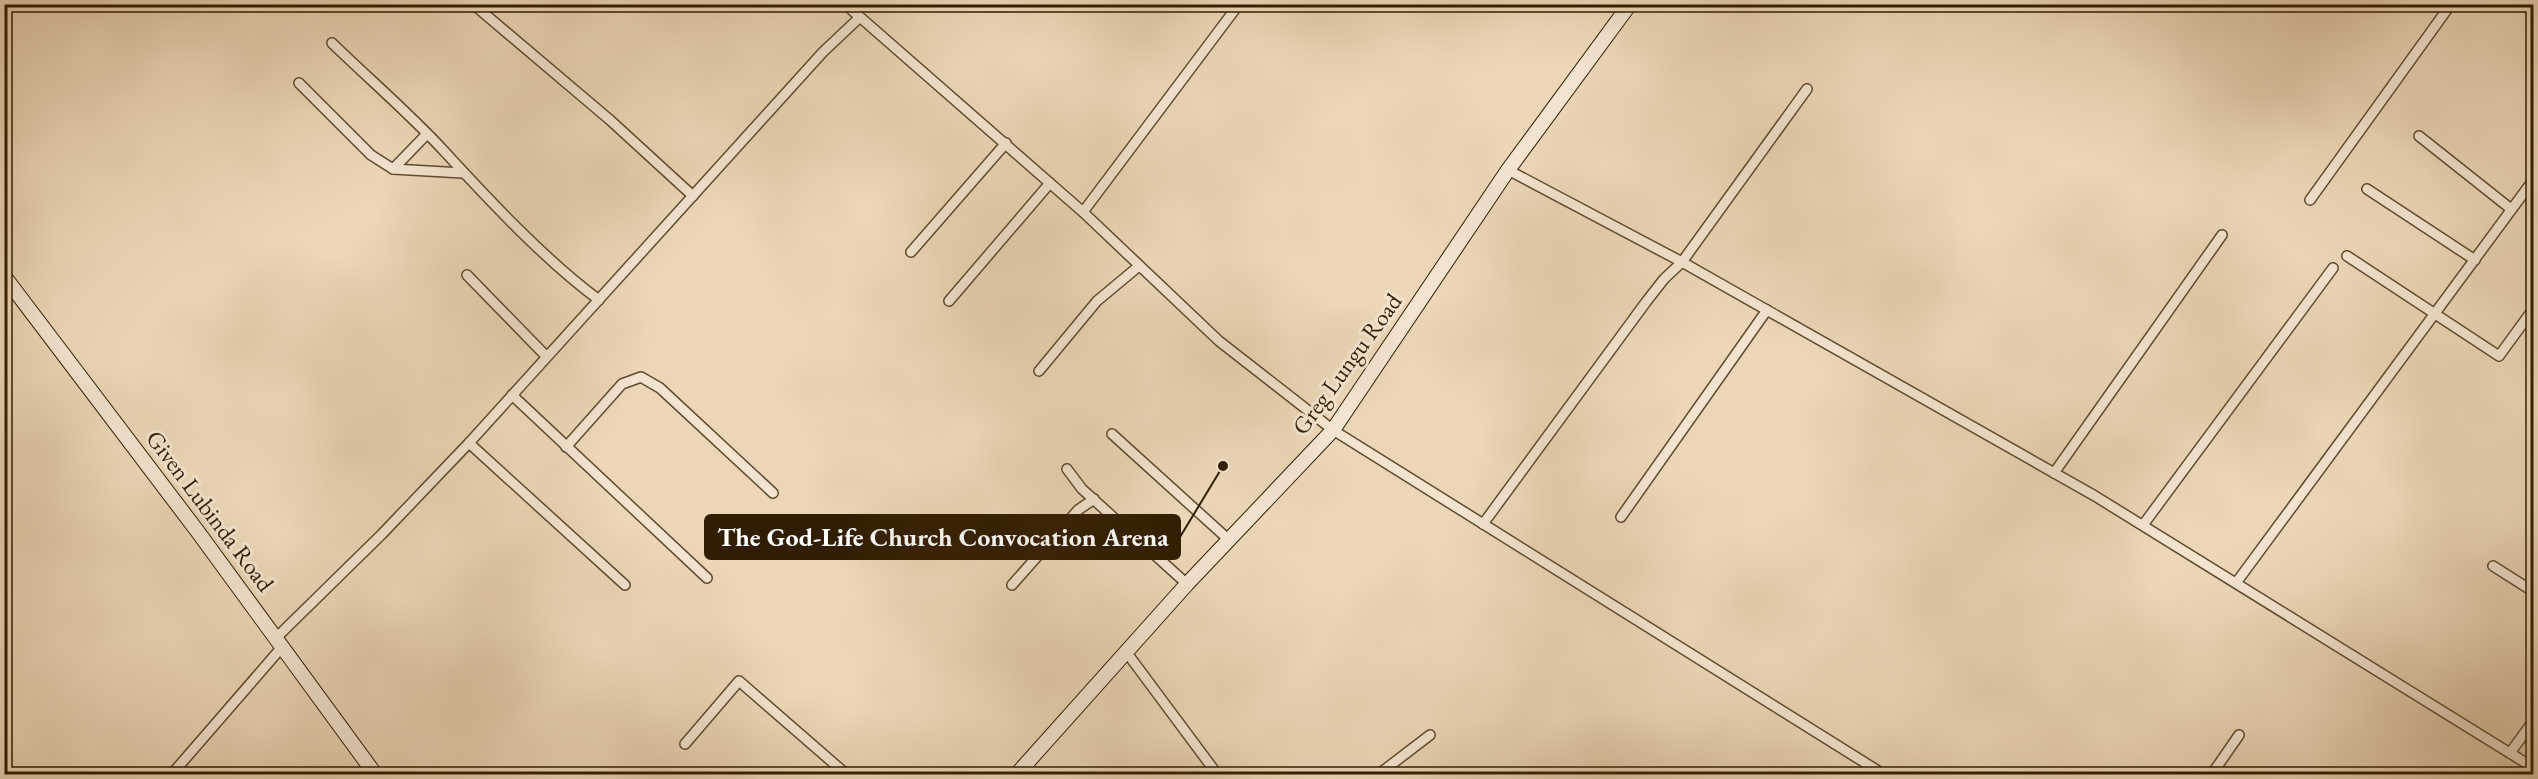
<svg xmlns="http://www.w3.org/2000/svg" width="2538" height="779" viewBox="0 0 2538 779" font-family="'EB Garamond',serif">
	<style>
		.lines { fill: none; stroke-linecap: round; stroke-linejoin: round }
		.street-casing { stroke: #604b2e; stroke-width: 12 }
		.secondary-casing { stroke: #311d00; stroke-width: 16 }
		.street { stroke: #f3e4d0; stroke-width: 9 }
		.secondary { stroke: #f3e4d0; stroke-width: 14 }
		.labels { text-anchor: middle; stroke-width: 6; stroke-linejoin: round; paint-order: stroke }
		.street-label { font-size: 24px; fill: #311d00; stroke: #f3e4d0 }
		.leader { fill: none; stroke: #311d00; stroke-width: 2 }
		.callout-dot { fill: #311d00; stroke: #f3e4d0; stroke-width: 2 }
		.callout { fill: #311d00; stroke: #311d00; stroke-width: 2 }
		.callout-label { font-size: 26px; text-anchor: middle; font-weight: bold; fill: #fff }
	</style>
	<rect width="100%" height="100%" fill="#ecd6b7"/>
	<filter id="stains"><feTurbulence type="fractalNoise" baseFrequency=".00333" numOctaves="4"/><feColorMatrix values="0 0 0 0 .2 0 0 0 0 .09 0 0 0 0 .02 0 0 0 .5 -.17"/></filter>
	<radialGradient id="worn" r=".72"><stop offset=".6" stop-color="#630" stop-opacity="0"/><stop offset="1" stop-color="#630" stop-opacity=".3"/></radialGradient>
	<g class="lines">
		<g class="street-casing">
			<g id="street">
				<polyline points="473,4 610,120 693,196"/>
				<polyline points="845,4 1083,212 1219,341 1333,430 1883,774"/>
				<path d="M332 43C369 79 409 113 444 151 490 201 545 260 599 300"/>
				<polyline points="299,83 371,155 393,169 463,173"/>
				<polyline points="2419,136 2511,209"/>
				<polyline points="393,169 427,134"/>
				<polyline points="1508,170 1682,262 2095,496 2534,768"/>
				<polyline points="2367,189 2475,260"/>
				<polyline points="2310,200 2451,4"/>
				<polyline points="1083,212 1239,4"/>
				<polyline points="911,252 1006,143"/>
				<polyline points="2347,256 2499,356 2534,308"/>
				<polyline points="467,275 546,356"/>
				<polyline points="949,301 1050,183"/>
				<polyline points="1039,371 1097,301 1139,266"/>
				<polyline points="512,395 707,578"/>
				<polyline points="1112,434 1229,540"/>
				<polyline points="469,443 625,585"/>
				<polyline points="566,447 622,384 641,377 660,388 773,493"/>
				<polyline points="1067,469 1082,489 1187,584"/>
				<polyline points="2054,473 2222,235"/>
				<polyline points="1621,517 1767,310"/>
				<polyline points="1483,524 1646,302 1664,279 1682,262 1807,89"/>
				<polyline points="2533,524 2534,524"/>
				<polyline points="2143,525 2333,268"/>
				<polyline points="2493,566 2534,592"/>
				<polyline points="2236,583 2534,179"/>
				<polyline points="1012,585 1078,510 1094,499"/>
				<polyline points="276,638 382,534 469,443 823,52 859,18"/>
				<polyline points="1127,653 1217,774"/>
				<polyline points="685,744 739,681 846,774"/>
				<polyline points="2510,753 2534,720"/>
				<polyline points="172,774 282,647"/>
				<polyline points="1379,774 1430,735"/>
				<polyline points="2212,774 2239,735"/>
			</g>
		</g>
		<g class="secondary-casing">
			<g id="secondary">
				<polyline points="4,276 198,532 375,774"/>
				<polyline points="1017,774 1187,584 1333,430 1508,170 1630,4"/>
			</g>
		</g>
		<use href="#street" class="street"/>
		<use href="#secondary" class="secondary"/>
	</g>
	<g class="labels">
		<g class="street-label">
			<text transform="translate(1347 364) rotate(-54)" y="8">Greg Lungu Road</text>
			<text transform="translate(210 511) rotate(53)" y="8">Given Lubinda Road</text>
		</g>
	</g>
	<path class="leader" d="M1223 466L1180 537"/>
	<circle class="callout-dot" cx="1223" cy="466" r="6"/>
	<rect class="callout" x="705" y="515" width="475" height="44" rx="6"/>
	<g class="callout-label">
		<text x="943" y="546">The God-Life Church Convocation Arena</text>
	</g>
	<rect width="2538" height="779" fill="none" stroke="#ecd6b7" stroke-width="24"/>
	<rect x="6" y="6" width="2526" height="767" fill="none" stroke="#311d00" stroke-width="3"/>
	<rect x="12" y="12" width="2514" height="755" fill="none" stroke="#311d00" stroke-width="1.5"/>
	<rect width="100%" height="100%" filter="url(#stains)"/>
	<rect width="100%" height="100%" fill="url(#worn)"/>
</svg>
